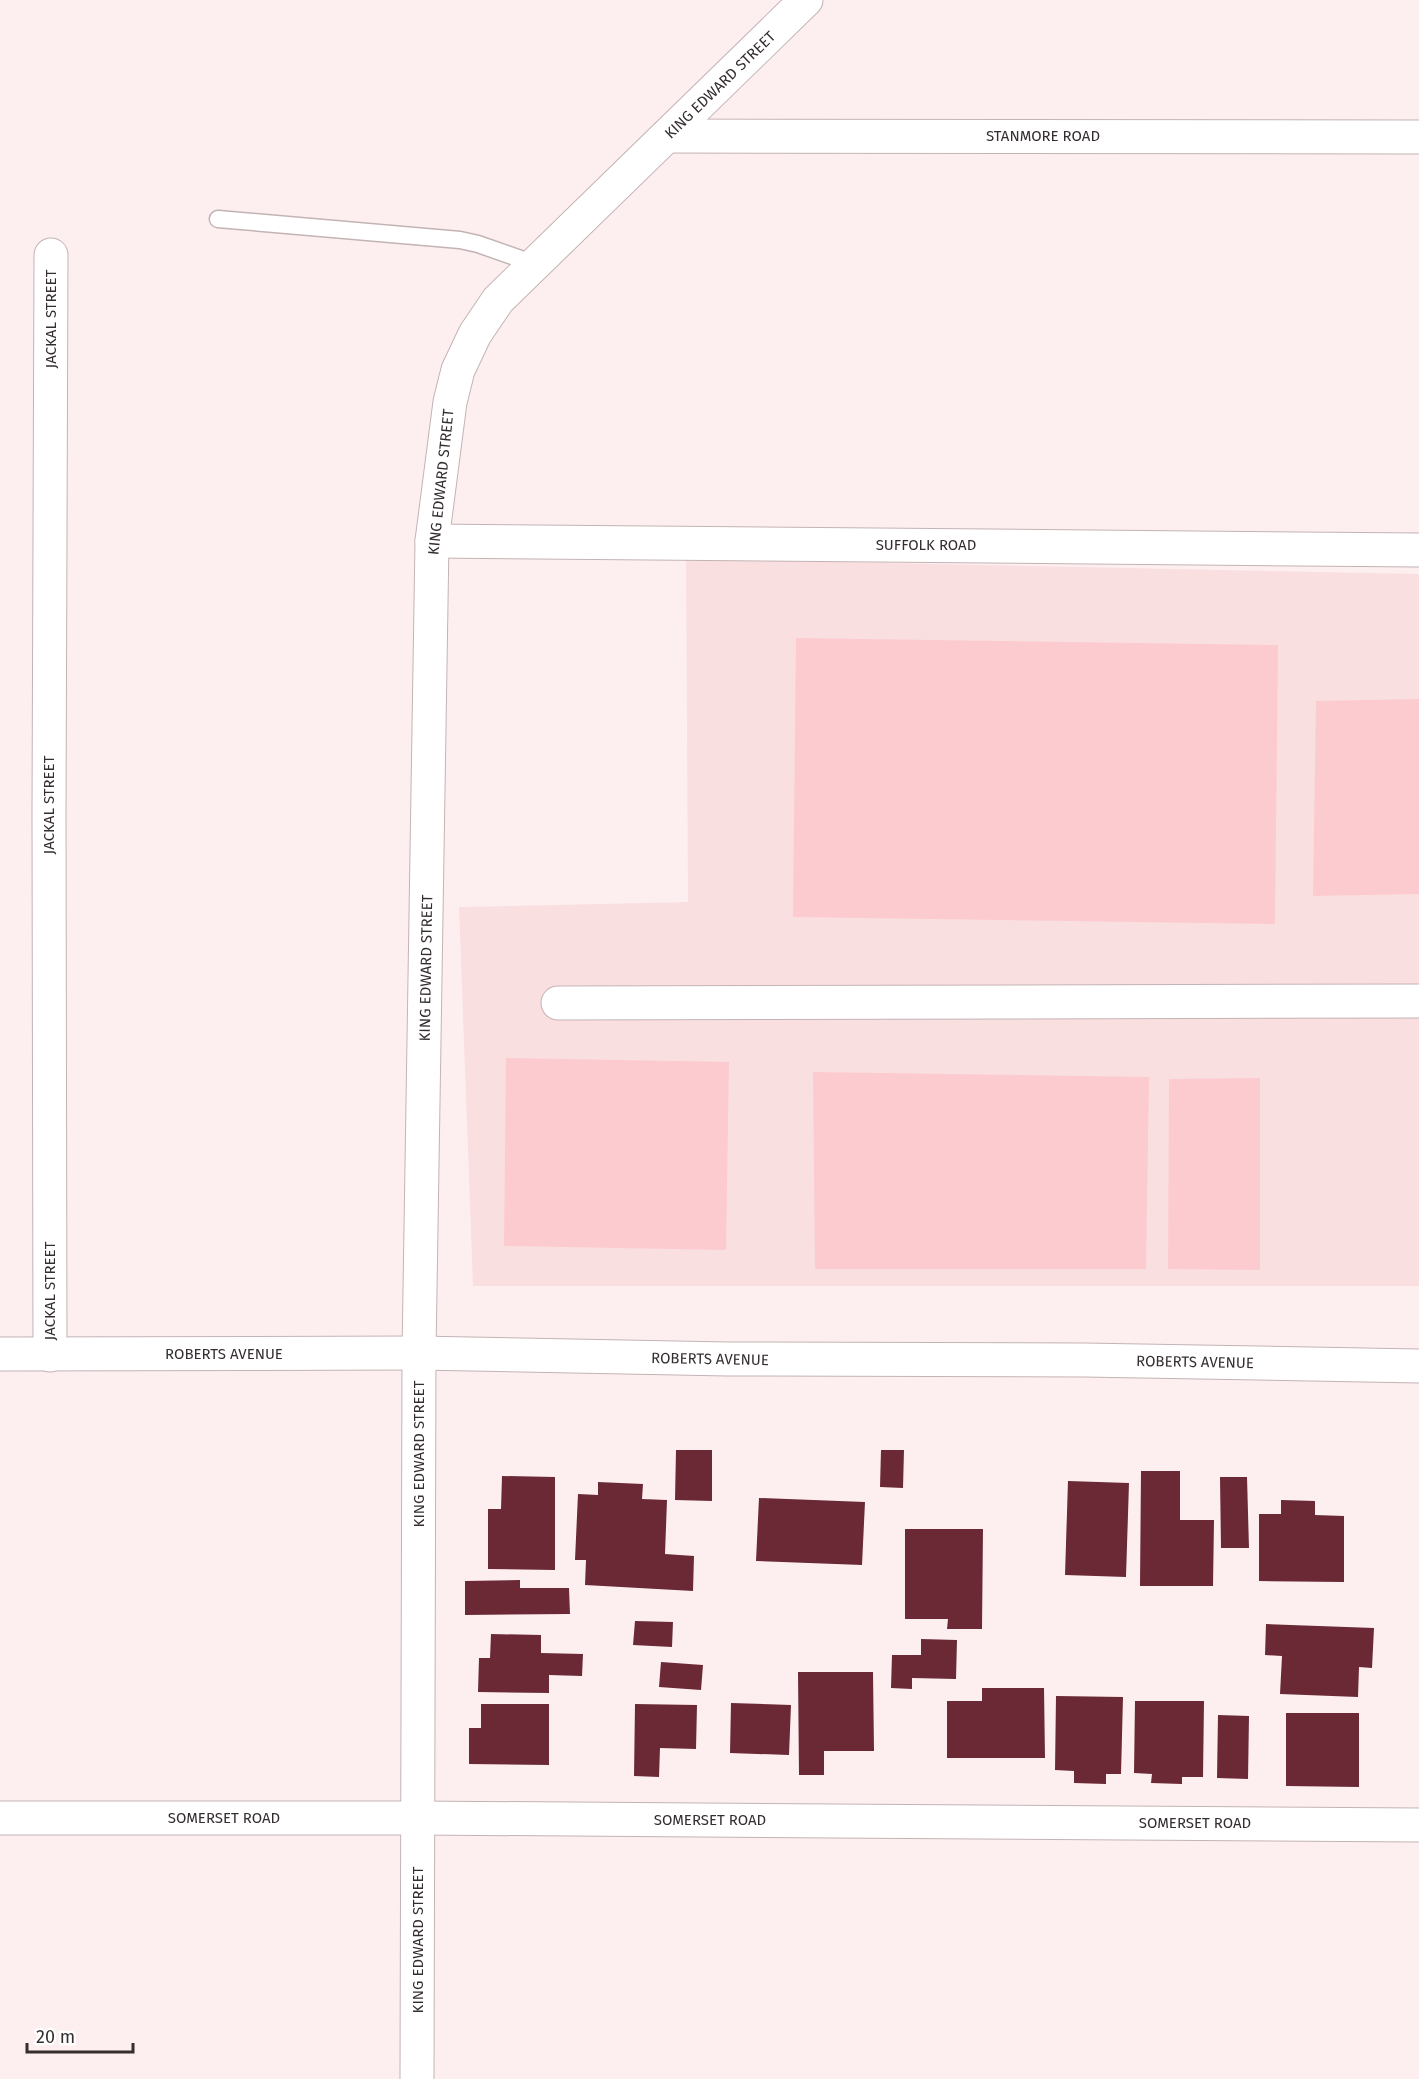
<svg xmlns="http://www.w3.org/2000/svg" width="1419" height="2079" viewBox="0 0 1419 2079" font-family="'Fira Sans',sans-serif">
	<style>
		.built { fill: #fadfe1 }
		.green { fill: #fccbcf }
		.building { fill: #6a2934 }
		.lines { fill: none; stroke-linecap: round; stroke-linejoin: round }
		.lane-casing { stroke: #c4b3b4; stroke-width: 19 }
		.street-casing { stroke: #c4b3b4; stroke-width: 35 }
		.secondary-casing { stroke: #c4b3b4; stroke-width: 35 }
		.lane { stroke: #fff; stroke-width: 16 }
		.street { stroke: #fff; stroke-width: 33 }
		.secondary { stroke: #fff; stroke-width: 33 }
		.labels { text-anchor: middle; stroke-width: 6; stroke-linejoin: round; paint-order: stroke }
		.street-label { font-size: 15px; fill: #352e2f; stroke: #fff }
	</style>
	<rect width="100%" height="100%" fill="#fdeff0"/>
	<polygon class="built" points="686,559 1419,574 1419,1286 473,1286 459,907 688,902"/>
	<g class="green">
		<polygon points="796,638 1278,645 1275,924 793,917"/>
		<polygon points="1419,699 1419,894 1313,896 1316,701"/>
		<polygon points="506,1058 729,1062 726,1250 504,1246"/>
		<polygon points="813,1072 1149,1077 1146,1269 815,1269"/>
		<polygon points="1260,1078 1260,1270 1168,1269 1169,1079"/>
	</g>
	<g class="building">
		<polygon points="676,1450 712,1450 712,1501 675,1500"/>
		<polygon points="881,1450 904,1450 903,1488 880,1487"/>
		<polygon points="1141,1471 1180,1471 1180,1520 1214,1520 1213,1586 1140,1586"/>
		<polygon points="502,1476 555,1477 555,1570 488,1569 488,1509 501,1509"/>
		<polygon points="1220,1477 1247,1477 1249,1548 1221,1548"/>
		<polygon points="1068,1481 1129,1483 1126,1577 1065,1575"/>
		<polygon points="598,1482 643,1484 642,1499 667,1500 665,1554 694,1556 693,1591 585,1585 586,1560 575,1560 578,1494 598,1495"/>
		<polygon points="759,1498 865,1502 862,1565 756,1561"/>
		<polygon points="1281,1500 1315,1501 1315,1515 1344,1516 1344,1582 1259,1581 1259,1514 1281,1514"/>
		<polygon points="905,1529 983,1529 982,1629 947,1629 948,1619 905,1619"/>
		<polygon points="520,1580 520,1588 569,1588 570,1614 465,1615 465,1581"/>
		<polygon points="635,1621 673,1622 672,1647 633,1645"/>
		<polygon points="1266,1624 1374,1628 1372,1668 1359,1667 1358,1697 1280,1694 1282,1656 1265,1655"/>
		<polygon points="491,1634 541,1635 541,1653 583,1654 582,1676 549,1675 549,1693 478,1692 479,1658 490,1658"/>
		<polygon points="921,1639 957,1640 956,1679 912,1678 912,1689 891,1688 892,1655 921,1655"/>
		<polygon points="661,1662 703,1665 701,1690 659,1687"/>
		<polygon points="798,1672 873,1672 874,1751 824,1751 824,1775 799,1775"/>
		<polygon points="982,1688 1044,1688 1045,1758 947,1758 947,1701 982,1701"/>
		<polygon points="1056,1696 1123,1697 1121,1774 1106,1774 1106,1784 1074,1783 1074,1771 1055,1770"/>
		<polygon points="1135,1701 1204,1701 1203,1777 1182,1777 1182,1784 1151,1783 1152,1774 1134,1773"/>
		<polygon points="731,1703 791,1705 789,1755 730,1753"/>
		<polygon points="481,1704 549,1704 549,1765 469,1764 469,1728 481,1728"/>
		<polygon points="635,1704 697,1705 696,1749 660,1748 659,1777 634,1776"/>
		<polygon points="1286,1713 1359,1713 1359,1787 1286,1786"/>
		<polygon points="1218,1715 1249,1716 1248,1779 1217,1778"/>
	</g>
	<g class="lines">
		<g class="lane-casing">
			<polyline id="lane" points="218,219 460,240 478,244 535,264"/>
		</g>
		<g class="street-casing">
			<g id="street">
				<polyline points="667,136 1419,137"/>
				<polyline points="432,541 1419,550"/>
				<polyline points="558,1003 1419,1001"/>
				<polyline points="50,1355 49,814 51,255"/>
				<polyline points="0,1818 419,1818 1419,1825"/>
				<polyline points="417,2079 419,1353 432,541 450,402 458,370 475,334 498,300 806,0"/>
			</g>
		</g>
		<g class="secondary-casing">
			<polyline id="secondary" points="0,1354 419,1353 728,1359 1084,1360 1419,1366"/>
		</g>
		<use href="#lane" class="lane"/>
		<use href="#street" class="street"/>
		<use href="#secondary" class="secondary"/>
	</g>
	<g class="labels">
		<g class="street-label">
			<text transform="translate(720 85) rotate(-44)" y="5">KING EDWARD STREET</text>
			<text x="1043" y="141">STANMORE ROAD</text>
			<text transform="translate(51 319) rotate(-90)" y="5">JACKAL STREET</text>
			<text transform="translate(441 482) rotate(-84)" y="5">KING EDWARD STREET</text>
			<text x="926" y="550">SUFFOLK ROAD</text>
			<text transform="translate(49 805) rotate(-90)" y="5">JACKAL STREET</text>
			<text transform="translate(426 968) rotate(-89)" y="5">KING EDWARD STREET</text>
			<text transform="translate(50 1291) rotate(-90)" y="5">JACKAL STREET</text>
			<text x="224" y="1359">ROBERTS AVENUE</text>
			<text transform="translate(710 1359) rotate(1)" y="5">ROBERTS AVENUE</text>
			<text transform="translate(1195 1362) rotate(1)" y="5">ROBERTS AVENUE</text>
			<text transform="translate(419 1454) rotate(-90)" y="5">KING EDWARD STREET</text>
			<text x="224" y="1823">SOMERSET ROAD</text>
			<text x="710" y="1825">SOMERSET ROAD</text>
			<text x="1195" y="1828">SOMERSET ROAD</text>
			<text transform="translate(418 1940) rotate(-90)" y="5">KING EDWARD STREET</text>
		</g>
	</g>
	<path d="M27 2043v9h106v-9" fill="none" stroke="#352e2f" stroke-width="3"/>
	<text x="36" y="2043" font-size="18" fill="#352e2f" stroke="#ffffff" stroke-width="4.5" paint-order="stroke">20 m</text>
</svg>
